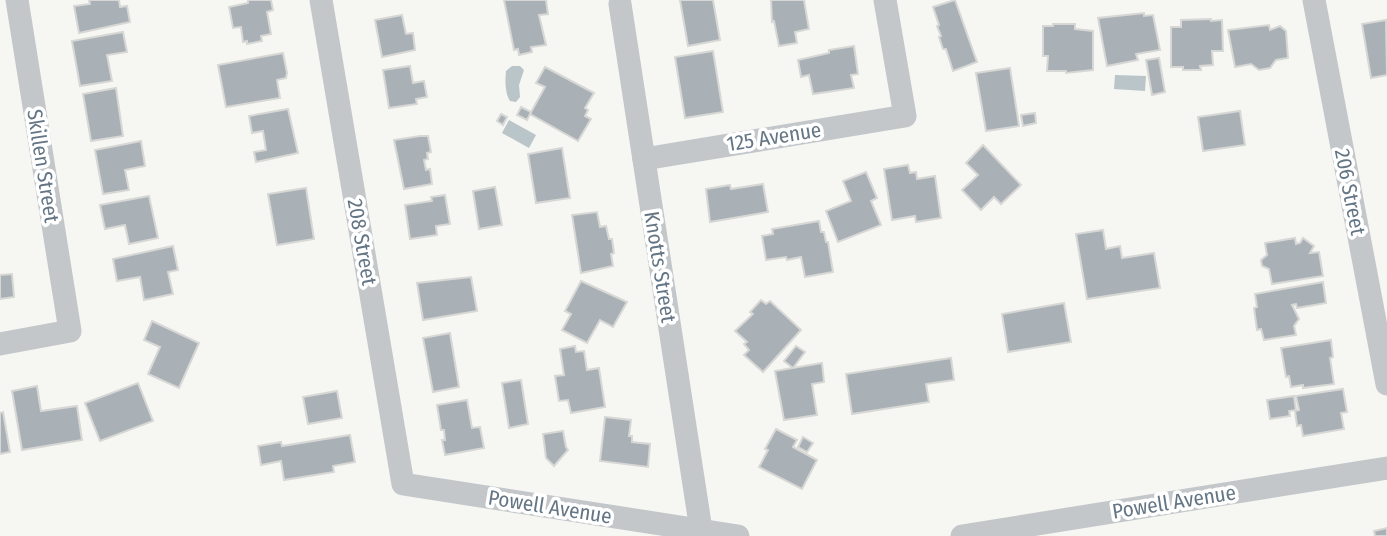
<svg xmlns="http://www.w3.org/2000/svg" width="1387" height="536" viewBox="0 0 1387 536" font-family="'Fira Sans Condensed',sans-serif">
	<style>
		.water { fill: #bac5c9 }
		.building { fill: #a9b1b6; stroke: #d7d7d5; stroke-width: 2 }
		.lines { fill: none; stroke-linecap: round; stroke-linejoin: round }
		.street { stroke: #c3c7ca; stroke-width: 23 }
		.labels { text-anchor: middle; stroke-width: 7; stroke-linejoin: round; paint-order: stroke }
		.street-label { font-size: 21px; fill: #647584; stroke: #fff }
	</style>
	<rect width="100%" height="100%" fill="#f6f6f2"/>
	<g class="water">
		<path d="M512 66H520L524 70 519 85 520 97 516 102 510 101C505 93 505 81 506 71Z"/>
		<polygon points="1115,75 1146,76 1145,91 1114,89"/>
		<polygon points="509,120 536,135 529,148 502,133"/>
	</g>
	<g class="building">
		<polygon points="89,0 119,0 120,7 127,6 130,22 79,33 74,6 90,4"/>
		<polygon points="248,0 271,0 273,10 267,12 271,34 261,36 262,41 247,44 247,41 243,42 241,27 233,28 229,7 248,3"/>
		<polygon points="504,0 546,0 548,14 539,15 546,45 531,47 532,52 519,55 518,49 514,50"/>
		<polygon points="680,0 713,0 720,40 688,46"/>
		<polygon points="771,0 804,0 809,29 795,32 797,43 779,46 774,21 772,22"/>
		<polygon points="955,0 977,62 953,71 946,49 943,49 939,37 941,36 937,26 939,25 933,7"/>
		<polygon points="1144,13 1144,16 1153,15 1160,50 1136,54 1138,60 1107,66 1098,18"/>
		<polygon points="402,15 406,34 413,33 415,50 382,57 375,20"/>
		<polygon points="1211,19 1211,21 1222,20 1223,51 1212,51 1213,65 1200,66 1201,70 1183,70 1183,67 1171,67 1171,27 1181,27 1181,20"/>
		<polygon points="1386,20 1387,75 1371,78 1362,24"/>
		<polygon points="1053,24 1075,24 1075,29 1093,31 1093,70 1066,73 1066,71 1047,71 1048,56 1043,56 1043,26 1053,26"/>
		<polygon points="1269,25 1270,30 1280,26 1286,31 1288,58 1276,60 1270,68 1259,70 1251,64 1235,67 1228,30"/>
		<polygon points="123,32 127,52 107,55 112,81 80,86 72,41"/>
		<polygon points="854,46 858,74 851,75 854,88 813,94 809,75 801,77 798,60 829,53 829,50"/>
		<polygon points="713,51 723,112 685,118 675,57"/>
		<polygon points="283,53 287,73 286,78 277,80 280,98 226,107 218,65"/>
		<polygon points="1159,58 1165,92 1152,95 1146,60"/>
		<polygon points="410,66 413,83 424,81 427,97 416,99 417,104 389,108 383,70"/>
		<polygon points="545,67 594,93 585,108 588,110 585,116 591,119 578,141 530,114 545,87 536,83"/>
		<polygon points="1010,68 1019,126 986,131 976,73"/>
		<polygon points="116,88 123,136 91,141 83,94"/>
		<polygon points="521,107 531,112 527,120 517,115"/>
		<polygon points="288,109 298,153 256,162 254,152 266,150 263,131 252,133 249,116"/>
		<polygon points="1240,111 1245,145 1203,151 1198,117"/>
		<polygon points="1035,113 1036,123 1023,126 1021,115"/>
		<polygon points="501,114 507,117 503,125 497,121"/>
		<polygon points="420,136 428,136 431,152 427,153 428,159 424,160 426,170 430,169 432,184 404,189 394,140"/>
		<polygon points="141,141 145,166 125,170 129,190 103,194 95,150"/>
		<polygon points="983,145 1021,185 1001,204 994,197 981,210 962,190 978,175 966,163"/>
		<polygon points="562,148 570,198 536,203 528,154"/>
		<polygon points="908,165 910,173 916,172 917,179 935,176 941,218 916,222 915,216 892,220 884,169"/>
		<polygon points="866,172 877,198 871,201 881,225 838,242 826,211 851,201 843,181"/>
		<polygon points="763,184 768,212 710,222 706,189 730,185 731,189"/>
		<polygon points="495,187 502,225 479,229 473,191"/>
		<polygon points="306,188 314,239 277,245 268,194"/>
		<polygon points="445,195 450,224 436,226 437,235 410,239 405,205 432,201 431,197"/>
		<polygon points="149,196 158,238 129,244 125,225 105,229 100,205"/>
		<polygon points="597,212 600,227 606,226 609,239 612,239 614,253 611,254 613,266 581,273 572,215"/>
		<polygon points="819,221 821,232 824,232 826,242 828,242 833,272 805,277 801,257 787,260 786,257 766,260 762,236 773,234 772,229"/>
		<polygon points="1103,230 1106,249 1120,246 1122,258 1154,253 1160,288 1087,299 1076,234"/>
		<polygon points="1295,238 1296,244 1300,243 1303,238 1314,246 1310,253 1319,252 1323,276 1272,284 1269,269 1262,266 1261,260 1267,255 1265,243"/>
		<polygon points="173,246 178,270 168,272 173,294 144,300 140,277 117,281 113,259"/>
		<polygon points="12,274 14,297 0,299 0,275"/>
		<polygon points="471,277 477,311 423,320 417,283"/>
		<polygon points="581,281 627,302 613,327 600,320 587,343 562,330 571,314 565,311"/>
		<polygon points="1323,282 1326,303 1297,308 1296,304 1292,305 1299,319 1294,326 1296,335 1264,340 1261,329 1257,330 1254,308 1257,307 1255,294"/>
		<polygon points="761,300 766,304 770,301 801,330 763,372 744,355 749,350 744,344 747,342 735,331 753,314 750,312"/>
		<polygon points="1064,303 1071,342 1008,352 1002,314"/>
		<polygon points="152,321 199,343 179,388 148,374 160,347 144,340"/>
		<polygon points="450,333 459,387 433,392 423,338"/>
		<polygon points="1331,340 1333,357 1330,358 1334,384 1303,388 1303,385 1291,387 1289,376 1286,377 1281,348"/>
		<polygon points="575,346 576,352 584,351 587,370 599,368 605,407 571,413 568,400 559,401 555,376 564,375 560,349"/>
		<polygon points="796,346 805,352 793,368 784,361"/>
		<polygon points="951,358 954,380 926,384 929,402 852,414 846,374"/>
		<polygon points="822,363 824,382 812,384 817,415 784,420 775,371"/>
		<polygon points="521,380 528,424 509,428 502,383"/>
		<polygon points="138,383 153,421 100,441 85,403"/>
		<polygon points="37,386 41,411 77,406 82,440 22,450 12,391"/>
		<polygon points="1343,389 1347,412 1341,413 1344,429 1303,436 1301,425 1297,426 1295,411 1299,410 1296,396"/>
		<polygon points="337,391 342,418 308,424 303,397"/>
		<polygon points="1294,396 1296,410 1289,411 1290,416 1270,419 1267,400"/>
		<polygon points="467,400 472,428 480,427 484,448 445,455 442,440 445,440 444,430 441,430 437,405"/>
		<polygon points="3,412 10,452 0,454 0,413"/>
		<polygon points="605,417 631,420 629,436 632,436 632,442 650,444 648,467 600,461"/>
		<polygon points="776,429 797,440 793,447 817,460 802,489 759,467 768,450 765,449"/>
		<polygon points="563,431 566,447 568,450 554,466 546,458 543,434"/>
		<polygon points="350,435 355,462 333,466 334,472 284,480 281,461 261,465 258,446 281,442 282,446"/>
		<polygon points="803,437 813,443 807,452 798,447"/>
		<polygon points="1387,528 1387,536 1375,536 1374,531"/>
	</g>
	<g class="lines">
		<g class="street">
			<polyline points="321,0 403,484 738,536"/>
			<polyline points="1314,0 1387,384"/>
			<polyline points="620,4 701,530"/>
			<polyline points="644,159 905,116 885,0"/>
			<polyline points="0,344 70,331 17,0"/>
			<polyline points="962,536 1387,468"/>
		</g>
	</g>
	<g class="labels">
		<g class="street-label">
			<text transform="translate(774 137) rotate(-9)" y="7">125 Avenue</text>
			<text transform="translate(43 166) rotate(81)" y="7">Skillen Street</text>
			<text transform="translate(1350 192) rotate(79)" y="7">206 Street</text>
			<text transform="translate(362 242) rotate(80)" y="7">208 Street</text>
			<text transform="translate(660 267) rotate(81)" y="7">Knotts Street</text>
			<text transform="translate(1174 502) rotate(-9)" y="7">Powell Avenue</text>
			<text transform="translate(550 507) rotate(9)" y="7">Powell Avenue</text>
		</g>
	</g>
</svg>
